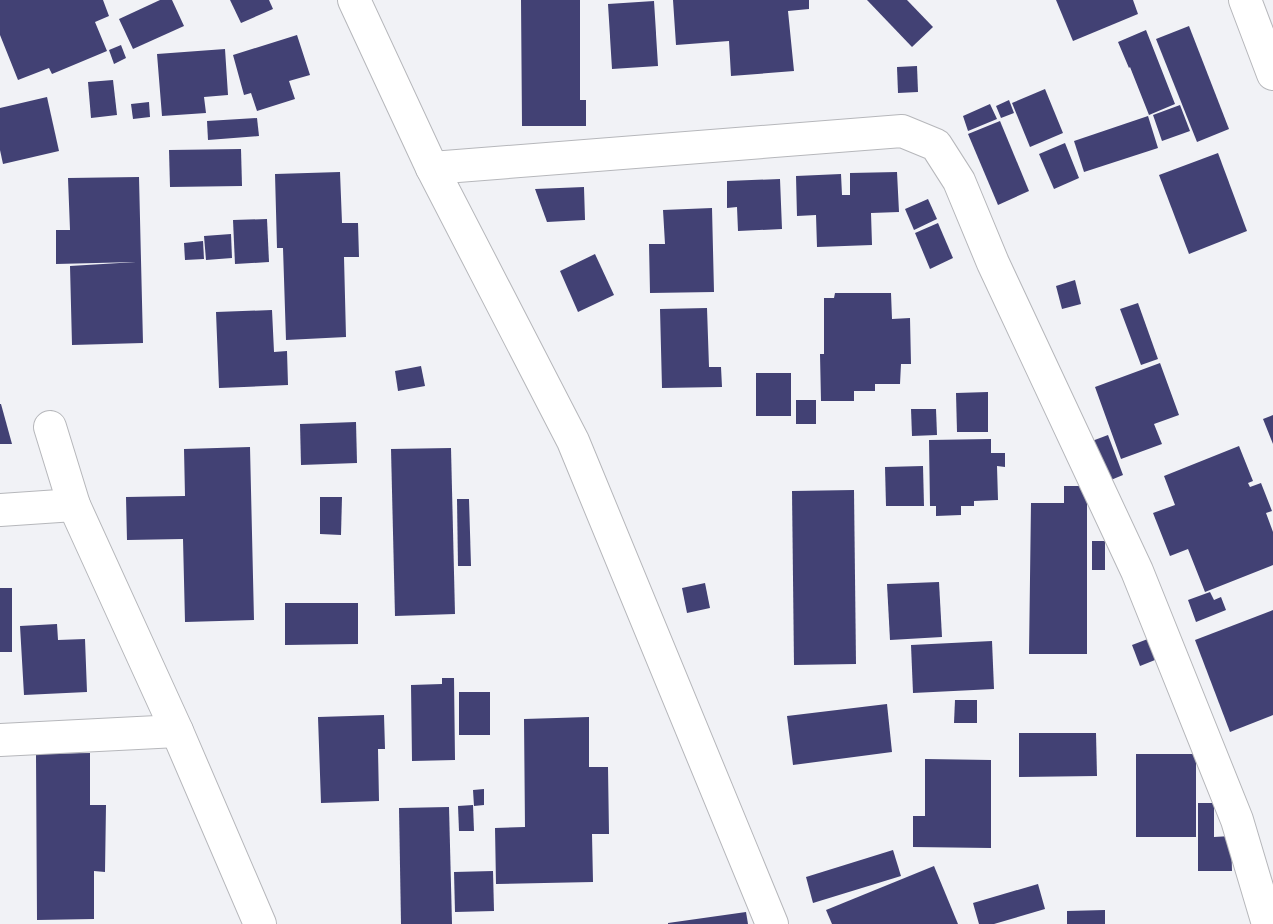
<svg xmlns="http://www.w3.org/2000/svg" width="1273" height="924" viewBox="0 0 1273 924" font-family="'Roboto Condensed',sans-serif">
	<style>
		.building { fill: #424174 }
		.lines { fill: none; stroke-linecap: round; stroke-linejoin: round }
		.minor-casing { stroke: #b6b7bb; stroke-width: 34 }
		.minor { stroke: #fff; stroke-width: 32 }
	</style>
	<rect width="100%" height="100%" fill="#f1f2f6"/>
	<g class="building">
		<polygon points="0,0 103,0 109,16 95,22 107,51 52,74 49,68 18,80 0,35"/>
		<polygon points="160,0 172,0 184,26 133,49 119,19"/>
		<polygon points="230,0 269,0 273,9 241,23"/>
		<polygon points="521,0 580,0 580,100 586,100 586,126 522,126"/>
		<polygon points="673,0 809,0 809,9 788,11 794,71 731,76 729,41 676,45"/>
		<polygon points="867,0 907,0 933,27 912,47"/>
		<polygon points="1056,0 1133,0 1138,14 1073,41"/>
		<polygon points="654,1 658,66 612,69 608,4"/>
		<polygon points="1189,26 1229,129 1197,142 1156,39"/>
		<polygon points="1146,30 1175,104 1149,115 1130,67 1129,68 1118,42"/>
		<polygon points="297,35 310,75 289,81 295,99 257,111 251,93 244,95 233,55"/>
		<polygon points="121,45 126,58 114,64 109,50"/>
		<polygon points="225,49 228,95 204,97 206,113 162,116 157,54"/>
		<polygon points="917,66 918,92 898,93 897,67"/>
		<polygon points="113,80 117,115 91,118 88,82"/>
		<polygon points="1045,89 1063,133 1030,147 1012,103"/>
		<polygon points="47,97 59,151 3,164 0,150 0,108"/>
		<polygon points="1009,100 1014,113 1001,118 996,106"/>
		<polygon points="149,102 150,117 133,119 131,104"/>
		<polygon points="990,104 997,119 968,131 963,116"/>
		<polygon points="1180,105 1190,131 1162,141 1153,115"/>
		<polygon points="1148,116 1158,148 1084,172 1074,141"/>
		<polygon points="257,118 259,136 208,140 207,121"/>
		<polygon points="1000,121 1029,191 998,205 968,134"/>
		<polygon points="1065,143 1079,178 1054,189 1039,154"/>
		<polygon points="241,149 242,186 170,187 169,150"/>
		<polygon points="1218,153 1247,231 1189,254 1159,175"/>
		<polygon points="340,172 342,223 358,223 359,257 344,257 346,337 286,340 283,248 277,248 275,174"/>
		<polygon points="897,172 899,212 871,213 872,245 817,247 816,215 797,216 796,176 841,174 842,195 850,195 850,173"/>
		<polygon points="139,177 143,343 72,345 70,266 136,262 56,264 56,230 70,230 68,178"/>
		<polygon points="780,179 782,229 738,231 737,207 727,208 727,181"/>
		<polygon points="584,187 585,220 547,222 535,189"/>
		<polygon points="928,199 937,219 914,230 905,209"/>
		<polygon points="712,208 714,292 650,293 649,244 665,244 663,210"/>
		<polygon points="267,219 269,262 235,264 233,220"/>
		<polygon points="938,223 953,258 930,269 915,233"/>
		<polygon points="231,234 232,258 206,260 204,236"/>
		<polygon points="203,241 204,259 185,260 184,243"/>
		<polygon points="595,254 614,295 578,312 560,271"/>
		<polygon points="1075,280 1081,304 1062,309 1056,286"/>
		<polygon points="835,293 891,293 892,319 910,318 911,364 901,364 900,384 875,384 875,391 854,391 854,401 821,401 820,354 824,354 824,298 834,298"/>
		<polygon points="1138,303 1158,359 1141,365 1120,309"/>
		<polygon points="707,308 709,367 721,367 722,387 662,388 660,309"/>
		<polygon points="272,310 274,352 287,351 288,385 219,388 216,312"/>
		<polygon points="1160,363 1179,415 1154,424 1162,444 1121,459 1095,387"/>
		<polygon points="421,366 425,386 398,391 395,371"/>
		<rect x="756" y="373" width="35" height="43"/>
		<polygon points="988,392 988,432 957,432 956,393"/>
		<rect x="796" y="400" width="20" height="24"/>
		<polygon points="0,404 1,404 12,444 0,444"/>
		<polygon points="911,409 936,409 937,435 912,436"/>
		<polygon points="1273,415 1273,444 1263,419"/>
		<polygon points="356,422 357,463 301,465 300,424"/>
		<polygon points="1108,435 1123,475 1106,482 1092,441"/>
		<polygon points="991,439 991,453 1005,453 1005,467 997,466 998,500 974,501 974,506 961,506 961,515 936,516 936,506 930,506 929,440"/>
		<polygon points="1239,446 1253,481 1248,483 1250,487 1261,483 1272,511 1266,513 1273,532 1273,565 1205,592 1188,549 1170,556 1153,513 1175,505 1164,476"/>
		<polygon points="250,447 254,620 185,622 183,539 127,540 126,497 185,496 184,449"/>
		<polygon points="451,448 455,614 395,616 391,449"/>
		<polygon points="923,466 924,506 886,506 885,467"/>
		<polygon points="1064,486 1087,486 1087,654 1029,654 1031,503 1064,503"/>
		<polygon points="854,490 856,664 794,665 792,491"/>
		<polygon points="320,497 342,497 341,535 320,534"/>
		<polygon points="457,499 469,499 471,566 458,566"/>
		<rect x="1092" y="541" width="13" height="29"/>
		<polygon points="939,582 942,637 890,640 887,584"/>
		<polygon points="705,583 710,608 687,613 682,588"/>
		<rect x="0" y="588" width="12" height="64"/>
		<polygon points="1210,592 1214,600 1221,597 1226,610 1196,622 1188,600"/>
		<polygon points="285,603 358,603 358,644 285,645"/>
		<polygon points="1273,610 1273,715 1230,732 1195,640"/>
		<polygon points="57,624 58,640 85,639 87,692 24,695 20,626"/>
		<polygon points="1153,637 1160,658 1140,666 1132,645"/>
		<polygon points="992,641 994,689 913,693 911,645"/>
		<polygon points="442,678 454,678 455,760 412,761 411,685 442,684"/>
		<rect x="459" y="692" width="31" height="43"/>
		<polygon points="955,700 977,700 977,723 954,723"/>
		<polygon points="887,704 892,752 793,765 787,716"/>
		<polygon points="384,715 385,749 378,749 379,801 321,803 318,717"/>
		<polygon points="589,717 589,767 608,767 609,834 592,834 593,882 496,884 495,828 525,827 524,719"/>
		<polygon points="1019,733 1096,733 1097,776 1019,777"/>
		<polygon points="90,753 90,805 106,805 105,872 94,871 94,919 37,920 36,754"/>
		<rect x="1136" y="754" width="60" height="83"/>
		<polygon points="925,759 991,760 991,848 913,847 913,816 925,816"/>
		<polygon points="484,789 484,805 474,806 473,790"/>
		<polygon points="1198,803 1214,803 1214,837 1231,836 1232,871 1198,871"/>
		<polygon points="473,805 474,831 459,831 458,806"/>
		<polygon points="449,807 452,924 401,924 399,808"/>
		<polygon points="893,850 901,876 813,903 806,877"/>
		<polygon points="934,866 958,924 832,924 826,910"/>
		<polygon points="493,871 494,911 455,912 454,872"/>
		<polygon points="1038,884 1045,909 994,924 979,924 973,903"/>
		<polygon points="1105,910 1105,924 1067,924 1067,911"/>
		<polygon points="746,912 748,924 668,924 668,923"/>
	</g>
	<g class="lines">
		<g class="minor-casing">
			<g id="minor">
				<polyline points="354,0 432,168 573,441 772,924"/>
				<polyline points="1245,0 1273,74"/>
				<polyline points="432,168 902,131 936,145 959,181 993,263 1137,571 1237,820 1268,924"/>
				<polyline points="50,427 74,505 177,731 260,924"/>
				<polyline points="0,510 74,505"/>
				<polyline points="0,740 177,731"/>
			</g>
		</g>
		<use href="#minor" class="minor"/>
	</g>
</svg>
